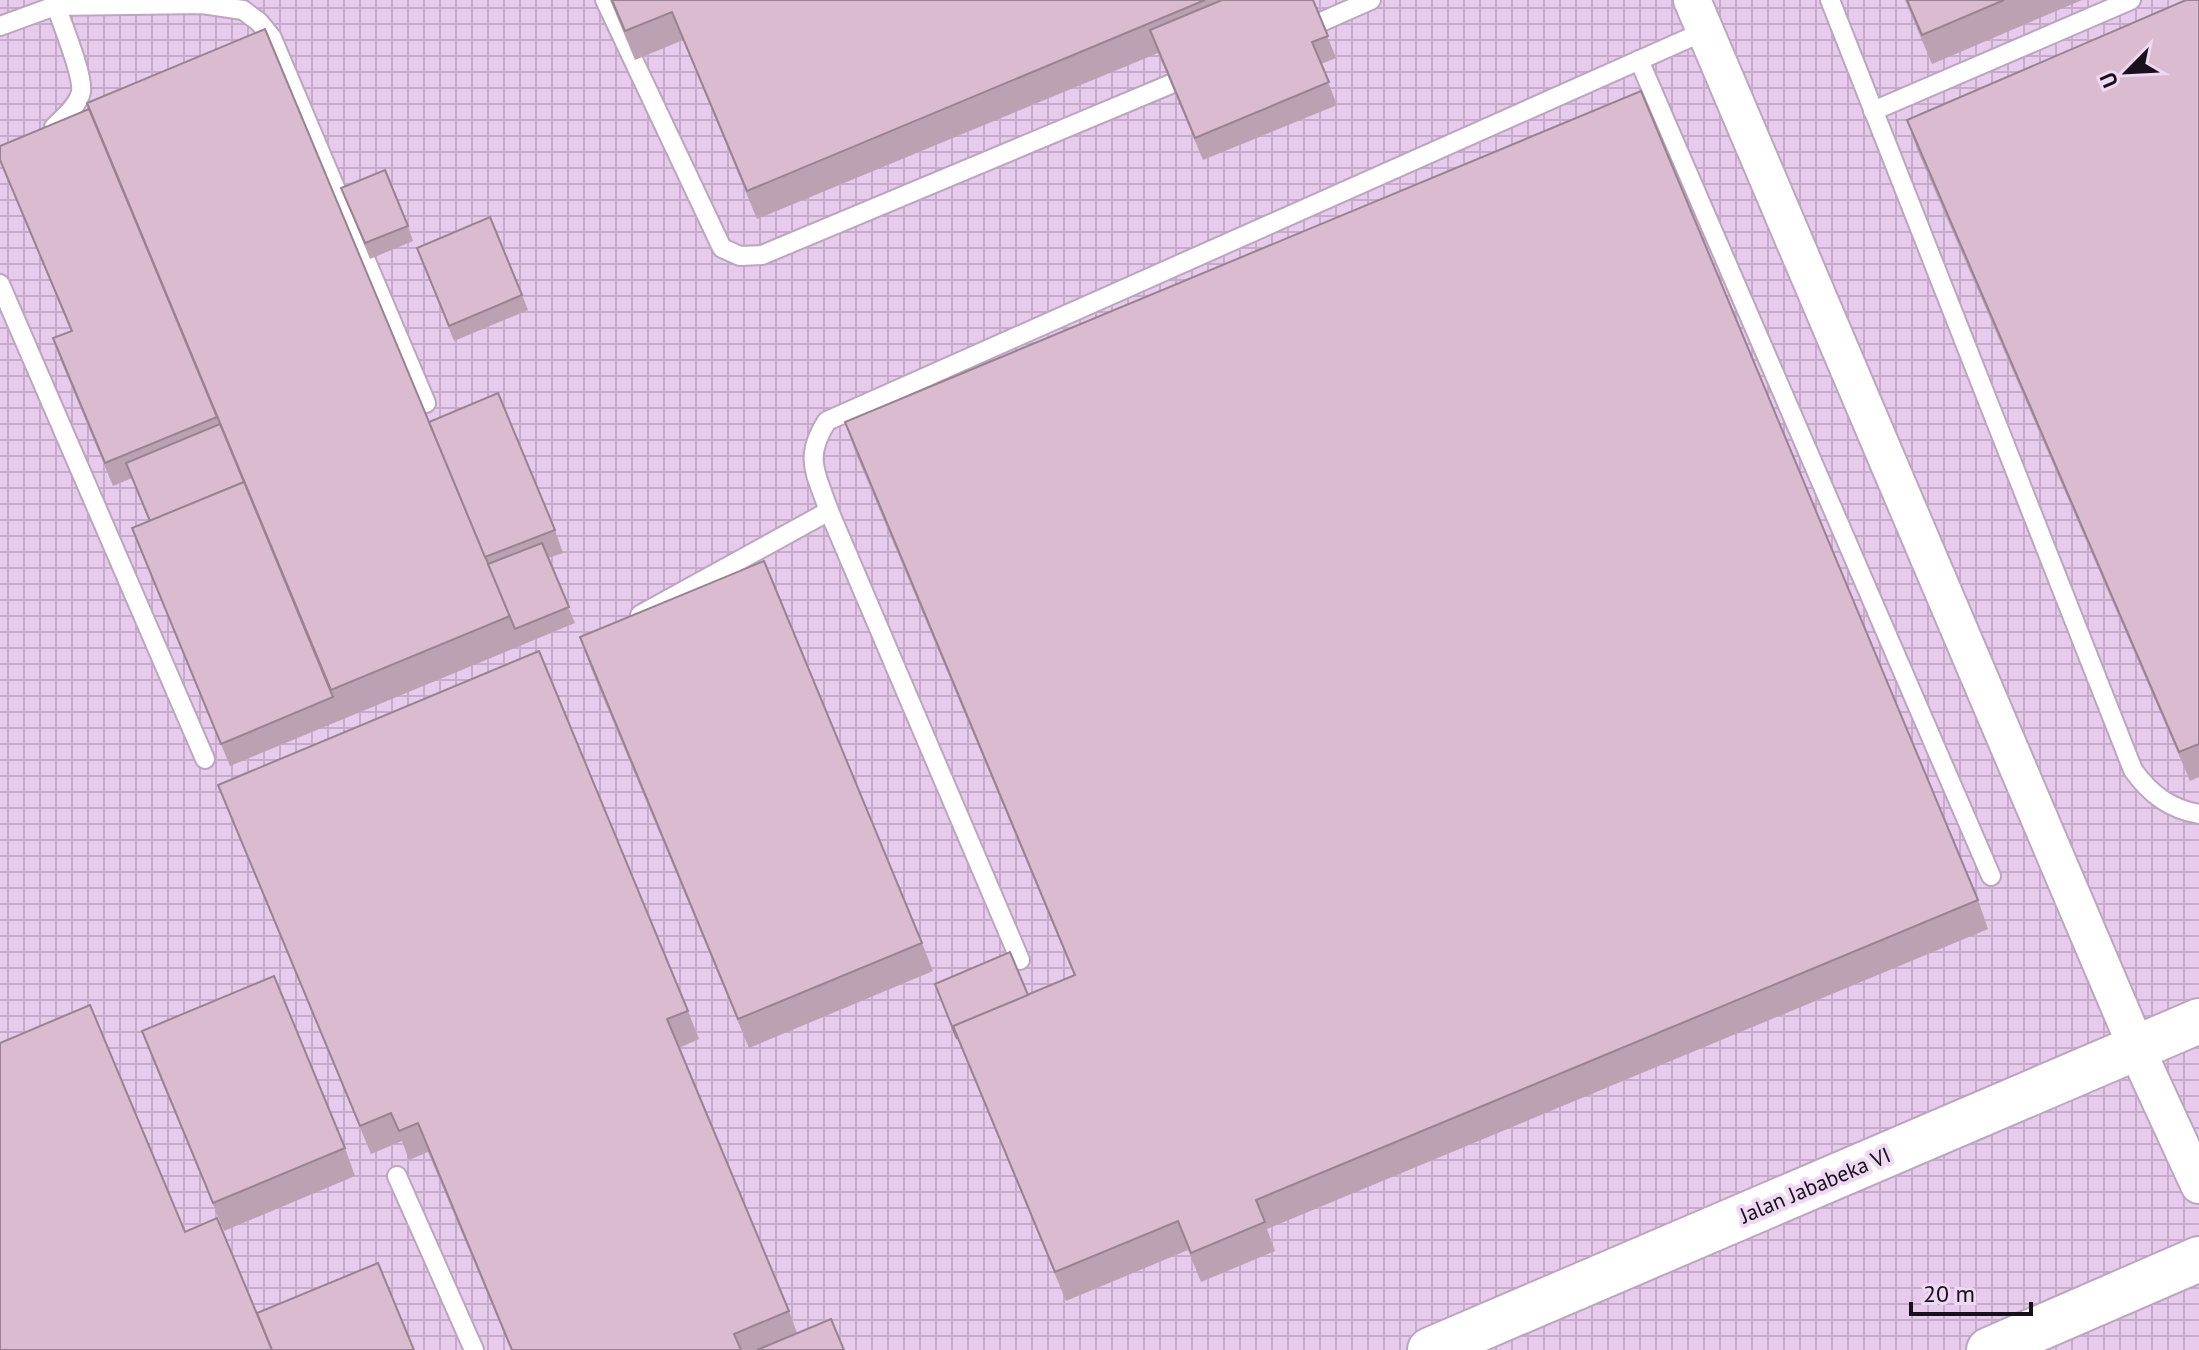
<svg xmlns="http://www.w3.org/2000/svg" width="2199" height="1350" viewBox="0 0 2199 1350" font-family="'PT Sans',sans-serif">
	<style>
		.industrial { fill: url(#industrial-grid) }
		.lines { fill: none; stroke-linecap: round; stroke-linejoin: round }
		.service-casing { stroke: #bca5c0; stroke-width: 22 }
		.minor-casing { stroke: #bca5c0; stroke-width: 40 }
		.tertiary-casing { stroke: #bca5c0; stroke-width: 48 }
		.service { stroke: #fff; stroke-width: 18 }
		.minor { stroke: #fff; stroke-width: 36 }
		.tertiary { stroke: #fff; stroke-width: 44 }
		.wall { fill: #bba1b2 }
		.building { fill: #dabbcf; stroke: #998391; stroke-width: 2 }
		.labels { text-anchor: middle; stroke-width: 8; stroke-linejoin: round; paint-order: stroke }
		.street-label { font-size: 22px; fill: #18101a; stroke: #efd8f4 }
	</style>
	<defs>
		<pattern id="industrial-grid" width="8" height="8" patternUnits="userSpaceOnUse" patternTransform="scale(2)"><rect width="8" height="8" fill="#e7caec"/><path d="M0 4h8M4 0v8" fill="none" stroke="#c5acca"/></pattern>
	</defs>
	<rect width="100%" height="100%" fill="#efd8f4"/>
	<rect class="industrial" x="0" y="0" width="2199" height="1350"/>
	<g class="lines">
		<g class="service-casing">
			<g id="service">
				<path d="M54 0C60 19 84 75 81 92 78 106 63 118 54 127"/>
				<polyline points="605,0 722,248 740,256 762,255 1171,84"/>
				<path d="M1830 0 2133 770C2150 794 2170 809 2199 814"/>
				<polyline points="1321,22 1371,0"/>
				<polyline points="0,26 55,6 202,4 243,10 259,22 272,38 426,403"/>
				<polyline points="1639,60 1991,876"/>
				<polyline points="1873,111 2131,0"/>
				<polyline points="0,284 205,759"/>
				<polyline points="829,511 1020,960"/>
				<path d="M640 615 829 511C816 473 803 458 827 421L1705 31"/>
				<polyline points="397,1176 474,1350"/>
			</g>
		</g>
		<g class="minor-casing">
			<polyline id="minor" points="1692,0 2147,1072 2199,1185"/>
		</g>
		<g class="tertiary-casing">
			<g id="tertiary">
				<polyline points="1430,1350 2199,1021"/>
				<polyline points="1989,1350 2199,1259"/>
			</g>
		</g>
		<use href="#service" class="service"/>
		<use href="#minor" class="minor"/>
		<use href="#tertiary" class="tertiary"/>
	</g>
	<g class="wall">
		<polygon points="610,0 1313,0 1336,58 1321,64 1337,105 1203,160 1158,53 757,219 683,40 635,60"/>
		<polygon points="1905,0 2082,0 1932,64"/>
		<polygon points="2199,0 2199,777 2190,781 1917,149 1907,120"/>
		<polygon points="0,146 429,422 555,530 563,553 548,558 575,623 230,766 132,528 149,521 132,478 113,486 61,361 53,338 71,331 4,171 0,161"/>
		<polygon points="341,188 408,226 413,241 370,259"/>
		<polygon points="417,248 522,295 528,310 454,341"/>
		<polygon points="845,422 1978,900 1988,929 1267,1229 1275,1251 1201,1282 1188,1250 1066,1301 935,984 1028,995 1074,975 855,451"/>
		<polygon points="580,637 922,943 933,971 749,1048 590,666"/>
		<polygon points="218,785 688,1011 699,1039 679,1048 789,1311 797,1333 844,1350 511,1350 428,1152 409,1160 402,1141 371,1154 229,813"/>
		<polygon points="142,1031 345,1148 355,1176 224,1231 153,1060"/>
	</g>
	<g class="building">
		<polygon points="612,0 1205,0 747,191 672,12 625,31"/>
		<polygon points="1222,0 1313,0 1328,36 1312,42 1329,82 1195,138 1150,30"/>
		<polygon points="1907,0 2004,0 1922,35"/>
		<polygon points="2186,0 2199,0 2199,744 2179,752 1907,120"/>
		<polygon points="265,29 510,616 331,690 87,103"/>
		<polygon points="1641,91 1978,900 1256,1200 1265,1222 1191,1253 1178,1221 1055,1272 953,1026 1075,975 845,422"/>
		<polygon points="89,109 217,417 105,463 53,338 72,331 0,160 0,146"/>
		<polygon points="385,170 408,226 365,243 341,188"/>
		<polygon points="490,217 522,295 449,326 417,248"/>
		<polygon points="498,393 555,530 485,557 429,422"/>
		<polygon points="220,424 244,482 150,521 126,463"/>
		<polygon points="244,482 333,697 221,744 132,528"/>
		<polygon points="542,543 569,607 515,629 488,564"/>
		<polygon points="764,561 922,943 738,1019 580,637"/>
		<polygon points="539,651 688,1011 667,1019 789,1311 734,1334 741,1350 512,1350 418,1123 399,1131 391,1113 360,1126 218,785"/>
		<polygon points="1010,952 1028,995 953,1026 957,1039 935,984"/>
		<polygon points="274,976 345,1148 213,1203 142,1031"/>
		<polygon points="90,1005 185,1232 217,1218 272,1350 0,1350 0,1043"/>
		<polygon points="378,1263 414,1350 272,1350 257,1313"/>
		<polygon points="831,1319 844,1350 757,1350"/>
	</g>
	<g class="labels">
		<g class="street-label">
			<text transform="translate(1815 1185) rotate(-23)" y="8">Jalan Jababeka VI</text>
		</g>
	</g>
	<g transform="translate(2127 72) rotate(246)" stroke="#efd8f4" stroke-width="6" paint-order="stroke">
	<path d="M0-6L14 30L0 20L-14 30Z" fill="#18101a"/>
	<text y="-12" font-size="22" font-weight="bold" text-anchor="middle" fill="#18101a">U</text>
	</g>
	<path d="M1911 1302v12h120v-12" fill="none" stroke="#18101a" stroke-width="4"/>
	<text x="1923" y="1302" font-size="24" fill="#18101a" stroke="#efd8f4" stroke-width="6" paint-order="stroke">20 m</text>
</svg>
